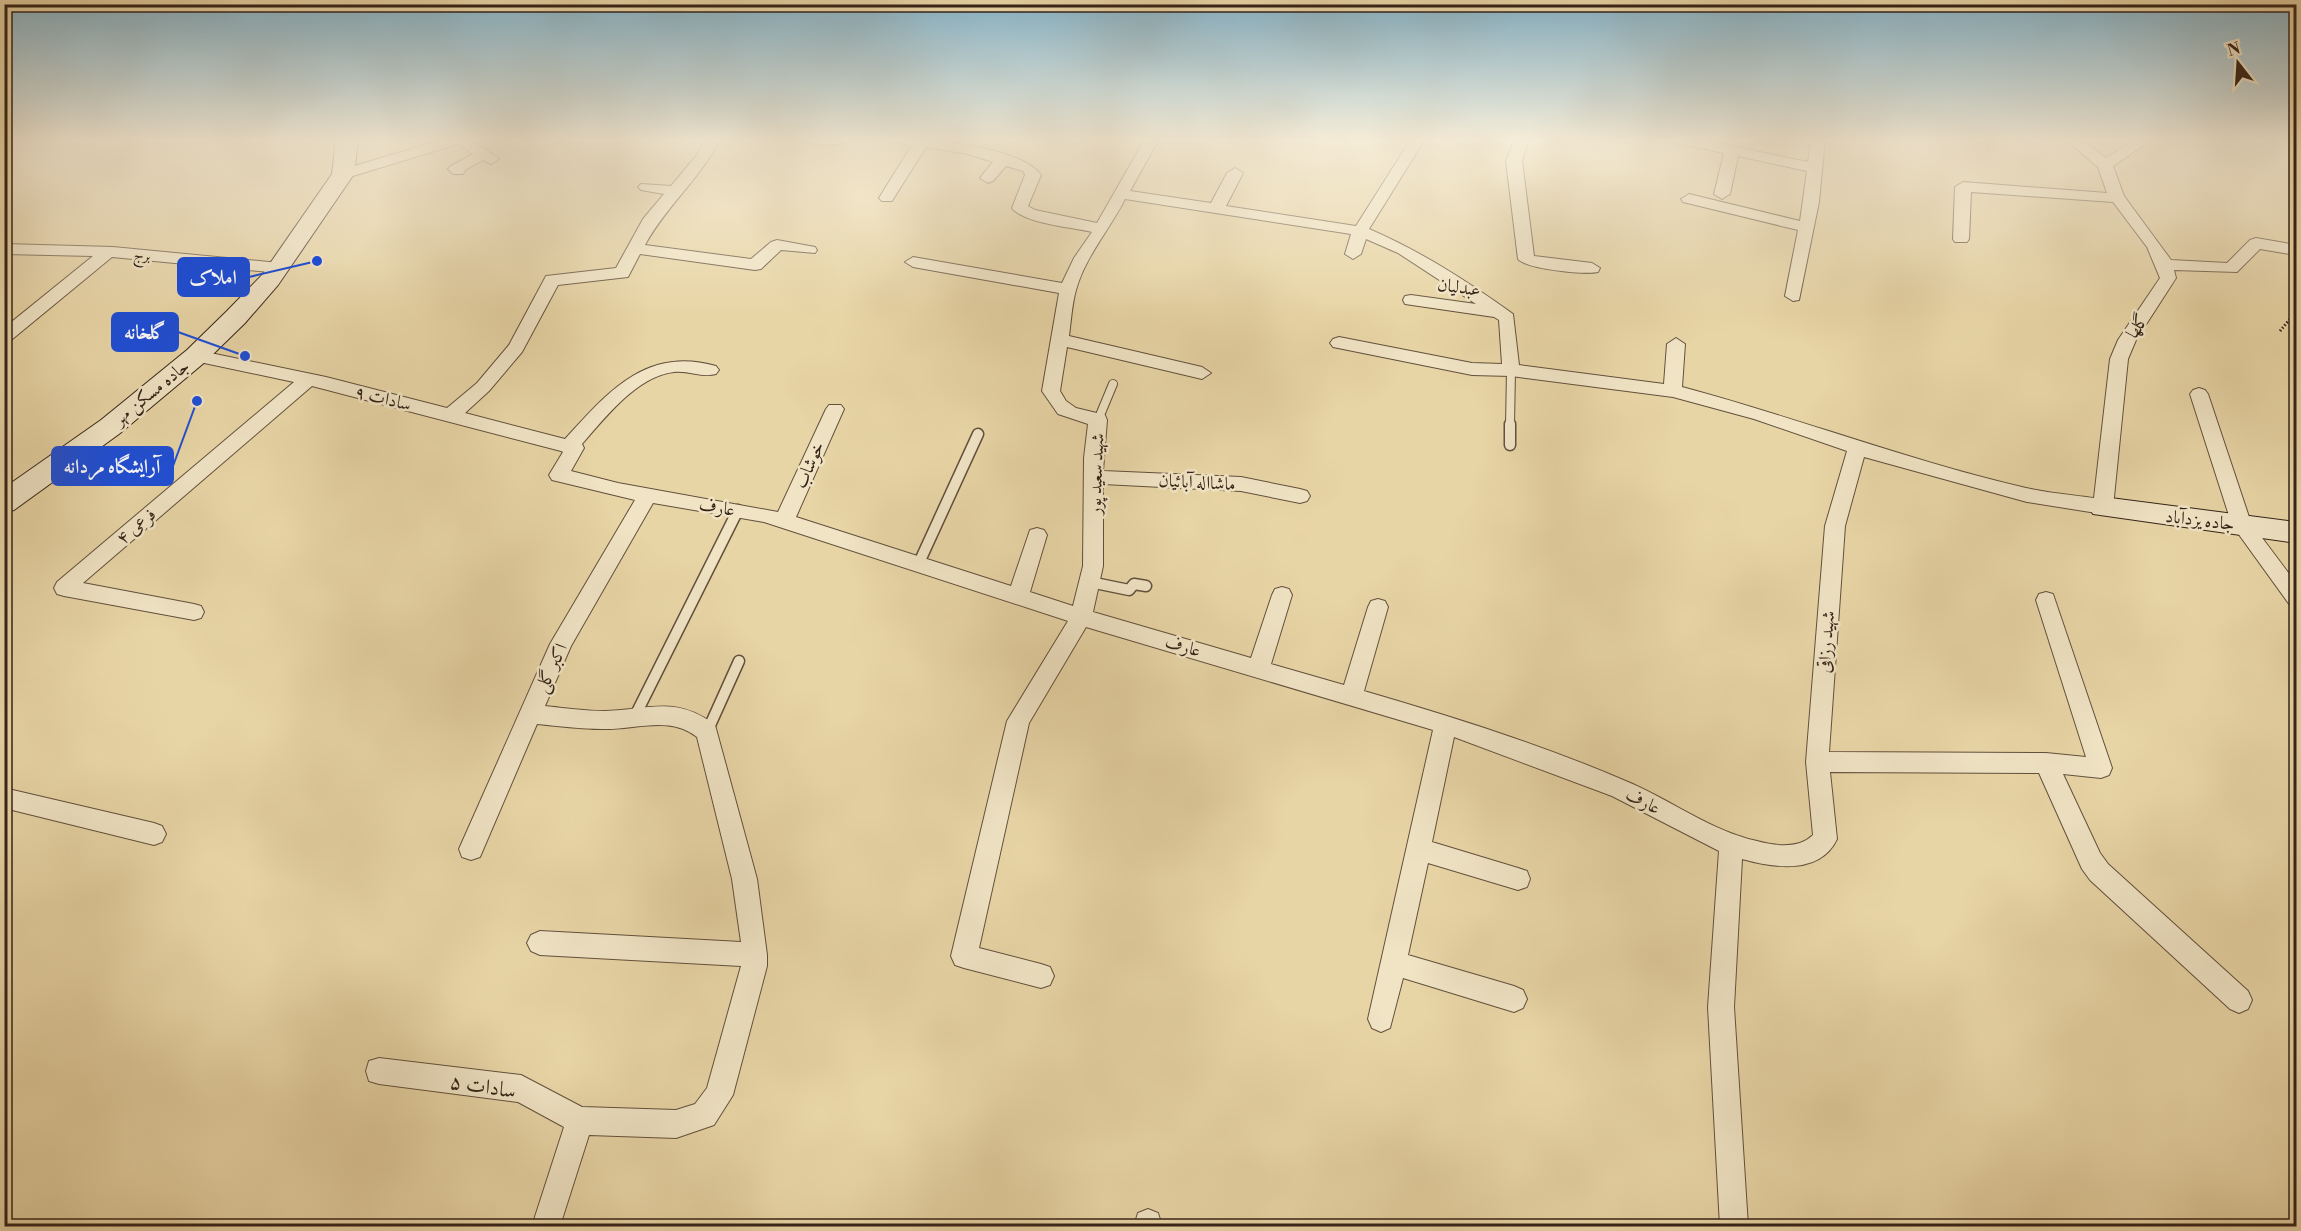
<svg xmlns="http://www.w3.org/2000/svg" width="2301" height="1231" viewBox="0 0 2301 1231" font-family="'Libre Bodoni',Amiri,serif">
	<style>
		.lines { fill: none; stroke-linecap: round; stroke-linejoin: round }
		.lane-far1-casing { stroke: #62503c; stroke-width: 10 }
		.lane-casing { stroke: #62503c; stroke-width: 13 }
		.street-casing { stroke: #62503c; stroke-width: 2 }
		.secondary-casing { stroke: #352318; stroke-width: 2 }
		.path { stroke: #352318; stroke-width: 3; stroke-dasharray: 1.5 2; stroke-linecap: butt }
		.lane-far1 { stroke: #f0e4c5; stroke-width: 8 }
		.lane { stroke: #f0e4c5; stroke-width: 10 }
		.street { fill: #f0e4c5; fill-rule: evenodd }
		.secondary { fill: #f0e4c5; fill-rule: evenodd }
		.labels { text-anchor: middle; stroke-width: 5; stroke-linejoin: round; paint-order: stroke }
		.far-street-label { font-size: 15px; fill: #352318; stroke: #f0e4c5 }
		.street-label { font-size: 18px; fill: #352318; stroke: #f0e4c5 }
		.near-street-label { font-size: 21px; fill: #352318; stroke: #f0e4c5 }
		.leader { fill: none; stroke: #1d4ed8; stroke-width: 2 }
		.callout-dot { fill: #1d4ed8; stroke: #f0e4c5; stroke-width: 2 }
		.callout { fill: #1d4ed8; stroke: #1d4ed8; stroke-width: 2 }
		.callout-label { font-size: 20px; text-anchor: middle; font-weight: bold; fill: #fff }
	</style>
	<rect width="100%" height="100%" fill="#e8d5a6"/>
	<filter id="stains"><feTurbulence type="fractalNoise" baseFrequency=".00333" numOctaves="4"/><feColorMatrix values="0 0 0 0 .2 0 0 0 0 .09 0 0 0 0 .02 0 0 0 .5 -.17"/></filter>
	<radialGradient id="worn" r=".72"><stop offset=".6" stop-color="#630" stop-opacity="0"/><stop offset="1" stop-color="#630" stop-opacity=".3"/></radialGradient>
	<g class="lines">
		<g class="lane-far1-casing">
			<g id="lane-far1">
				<polyline points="1098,420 1113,384"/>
				<polyline points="1510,426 1511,370"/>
			</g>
		</g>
		<g class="lane-casing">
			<g id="lane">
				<polyline points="1510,445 1510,424"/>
				<polyline points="918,565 978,434"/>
				<polyline points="1090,582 1129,590 1134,584 1146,586"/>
				<polyline points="635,716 738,510"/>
				<polyline points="707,732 739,661"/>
			</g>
		</g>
		<g class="street-casing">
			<g id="street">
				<polygon points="444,139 470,139 499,159 491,164 483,160 465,170 463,174 453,174 448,169 451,166 473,154 458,144 343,179 335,174 338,171"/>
				<path d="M706 139H720C701 178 666 206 645 245L751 259 771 242 777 240 815 247 817 250 815 253 781 250 761 269 755 270 640 254 628 277 558 285 522 352 489 391 465 413 565 439C608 392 646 346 716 366L719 370 716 374C702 378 688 370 674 372 637 376 605 418 582 444L584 448 571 471 618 483 778 512 826 409 829 405H841L844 409 796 517 1011 586 1030 530 1037 528 1044 530 1047 535 1030 592 1073 606 1083 566 1084 458 1088 424 1058 414 1042 391 1059 293 913 267 905 262 913 257 1062 283 1074 258 1092 232C1072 227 1025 224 1012 208L1025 175 1023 171 1006 166 993 181 988 183 980 178 993 162 968 154 926 147 892 201H882L879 198 912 145 895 142 893 139C928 139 1020 146 1041 175L1028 206 1035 210 1097 223 1145 139H1159L1130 191 1211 203 1227 173 1235 168 1243 173 1226 206 1356 226 1411 139H1425L1369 229C1422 252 1467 281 1513 314L1519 365 1664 384 1667 344 1676 338 1685 344 1682 387C1798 418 1909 461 2026 488 2048 493 2072 495 2094 498L2110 359 2118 340 2160 278 2147 247 2113 202 1971 192 1969 239 1967 242H1955L1953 239 1955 187 1963 182 2107 193 2098 167 2065 139H2081L2106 158 2136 139H2153L2113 166 2124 196 2171 260 2227 263 2250 240 2256 238 2296 245V255L2260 249 2237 272 2174 270 2176 278 2136 340 2128 359 2113 507 2110 512 2103 514 2027 502 1864 457 1845 526 1829 752 2046 753 2086 757 2036 600 2039 594 2046 592 2053 594 2112 768 2109 775 2101 778 2063 774 2100 853 2108 864 2248 991 2252 1000 2248 1009 2239 1013 2230 1009 2090 880 2082 869 2039 773 1830 772 1837 839C1820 875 1774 868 1742 859L1734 1007 1748 1226H1720L1708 1007 1719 851 1612 796 1454 737 1432 842 1518 868 1527 871 1530 879 1527 887 1518 890 1428 863 1408 955 1514 986 1523 990 1527 999 1523 1008 1514 1012 1403 978 1390 1028 1381 1032 1372 1028 1368 1019 1433 730 1086 627 1029 723 979 948 1041 964 1050 967 1054 976 1050 985 1041 988 964 968 955 965 951 956 1007 721 1068 621 764 522 653 503 571 646 545 706C565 708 585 711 605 711 648 710 676 695 715 725L757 879 767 955V966L733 1095 714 1125 676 1138 589 1135 560 1226H532L564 1127 518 1102 379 1084 369 1081 366 1071 369 1061 379 1058 521 1075 582 1107 676 1110 695 1104 707 1088 741 966 540 955 531 951 527 943 531 935 540 931 741 942 732 879 697 737C669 715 636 730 602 729 581 729 559 726 537 724L480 857 471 860 462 857 459 849 550 644 635 500 552 480 549 475 563 452 561 451 312 386 83 583 194 604 201 606 204 612 201 618 194 620 64 596 57 594 54 588 57 582 294 382 190 360 187 356 190 352 196 350 326 377 447 408 477 383 509 345 546 276 616 268 643 219 664 194 641 190 638 187 641 184 671 186 697 155ZM1125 199 1351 234 1345 254 1353 259 1361 254 1366 239 1398 253 1476 304 1411 295 1405 296 1403 300 1405 304 1494 317 1499 320 1502 364 1472 363 1339 337 1333 339 1330 343 1333 347 1472 375 1511 376 1673 397 1754 419 1847 451 1825 526 1806 762 1813 835C1799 849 1775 846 1757 841 1711 831 1671 800 1628 782 1543 745 1453 717 1364 691L1388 607 1385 601 1378 599 1371 601 1368 607 1344 685 1271 664 1292 595 1289 589 1282 587 1275 589 1272 595 1251 658 1093 612 1103 566V484L1241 491 1300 503 1307 501 1310 496 1307 491 1300 489 1241 477 1103 471 1107 420 1105 415 1076 408 1066 401 1060 391 1067 347 1202 379 1211 373 1202 367 1069 336C1071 321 1072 304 1076 290 1085 257 1110 229 1125 199Z"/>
				<path d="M802 139H848C841 147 809 147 802 139Z"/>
				<path d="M1515 139H1529L1522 161 1534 256 1592 263 1600 268 1598 272C1585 275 1526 269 1518 259L1506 161Z"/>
				<polygon points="1674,139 1698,139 1808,162 1811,139 1825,139 1819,202 1799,300 1793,301 1785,296 1798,230 1683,202 1681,199 1689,194 1800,221 1807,171 1738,156 1730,194 1722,199 1714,194 1724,153 1676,143"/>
				<polygon points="4,244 113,247 279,263 287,268 279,273 112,257 10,341 4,343 4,328 93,256 4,254"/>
				<polygon points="2199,388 2205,390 2208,394 2251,523 2296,583 2296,606 2289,604 2232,525 2190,394 2193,390"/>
				<polygon points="4,788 154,823 162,826 166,834 162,842 154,845 4,808"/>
				<polygon points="1148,1209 1158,1213 1162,1226 1134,1226 1138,1213"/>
			</g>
		</g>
		<g class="secondary-casing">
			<g id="secondary">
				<polygon points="336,139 358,139 354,174 278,285 245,323 205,362 119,434 14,510 4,513 4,488 101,420 187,350 227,311 262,275 332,174"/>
				<polygon points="2103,497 2296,522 2296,543 2093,514 2089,507 2093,500"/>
			</g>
		</g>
		<polyline class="path" points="2280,331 2296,312"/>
		<use href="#lane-far1" class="lane-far1"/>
		<use href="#lane" class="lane"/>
		<use href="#street" class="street"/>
		<use href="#secondary" class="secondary"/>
	</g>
	<linearGradient id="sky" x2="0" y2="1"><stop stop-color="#88b6cc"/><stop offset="0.45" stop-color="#f5ecd7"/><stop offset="1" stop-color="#f5ecd7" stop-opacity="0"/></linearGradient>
	<rect width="2301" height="311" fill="url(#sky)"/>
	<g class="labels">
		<g class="far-street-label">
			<text transform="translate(142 255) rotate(6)" y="5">برج</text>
		</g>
		<g class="street-label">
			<text transform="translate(1459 287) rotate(8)" y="6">عبدلیان</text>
			<text transform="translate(2137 326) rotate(-57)" y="6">گلها</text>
			<text transform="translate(151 392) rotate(-39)" y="6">جاده مسکن مهر</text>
			<text transform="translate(383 398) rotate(14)" y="6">سادات ۹</text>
			<text transform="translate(809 465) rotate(-66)" y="6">خوشاب</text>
			<text transform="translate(1096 474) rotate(-88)" y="6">شهید سعید پور</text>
			<text transform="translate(1197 482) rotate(3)" y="6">ماشااله آبائیان</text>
			<text transform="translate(717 507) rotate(9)" y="6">عارف</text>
			<text transform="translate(2200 520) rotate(7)" y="6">جاده یزدآباد</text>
			<text transform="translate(136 526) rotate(-40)" y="6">فرعی ۴</text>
			<text transform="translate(1826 642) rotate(-86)" y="6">شهید رزاقی</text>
			<text transform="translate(1183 646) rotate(16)" y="6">عارف</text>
			<text transform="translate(551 668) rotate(-65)" y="6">اکبر گلی</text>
			<text transform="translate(1643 801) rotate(26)" y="6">عارف</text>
		</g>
		<g class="near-street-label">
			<text transform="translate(483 1086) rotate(9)" y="7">سادات ۵</text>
		</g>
	</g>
	<path class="leader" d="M317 261L249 277M245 356L178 332M197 401L173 466"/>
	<g class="callout-dot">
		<circle cx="317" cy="261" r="6"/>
		<circle cx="245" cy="356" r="6"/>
		<circle cx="197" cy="401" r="6"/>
	</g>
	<g class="callout">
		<rect x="178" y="258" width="71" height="38" rx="6"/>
		<rect x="112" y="313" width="66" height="38" rx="6"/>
		<rect x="52" y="447" width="121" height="38" rx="6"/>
	</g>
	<g class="callout-label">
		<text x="213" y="284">املاک</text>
		<text x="145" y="339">گلخانه</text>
		<text x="112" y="473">آرایشگاه مردانه</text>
	</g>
	<rect width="2301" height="1231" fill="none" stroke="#e8d5a6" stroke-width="24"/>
	<rect x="6" y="6" width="2289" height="1219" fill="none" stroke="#352318" stroke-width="3"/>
	<rect x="12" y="12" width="2277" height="1207" fill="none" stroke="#352318" stroke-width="1.5"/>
	<g transform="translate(2238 63) rotate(343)" stroke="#f0e4c5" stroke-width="4.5" paint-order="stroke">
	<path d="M0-4.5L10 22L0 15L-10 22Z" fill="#352318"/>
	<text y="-9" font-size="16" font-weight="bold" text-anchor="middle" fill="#352318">N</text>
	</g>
	<rect width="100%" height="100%" filter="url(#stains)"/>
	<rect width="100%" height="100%" fill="url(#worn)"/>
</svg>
